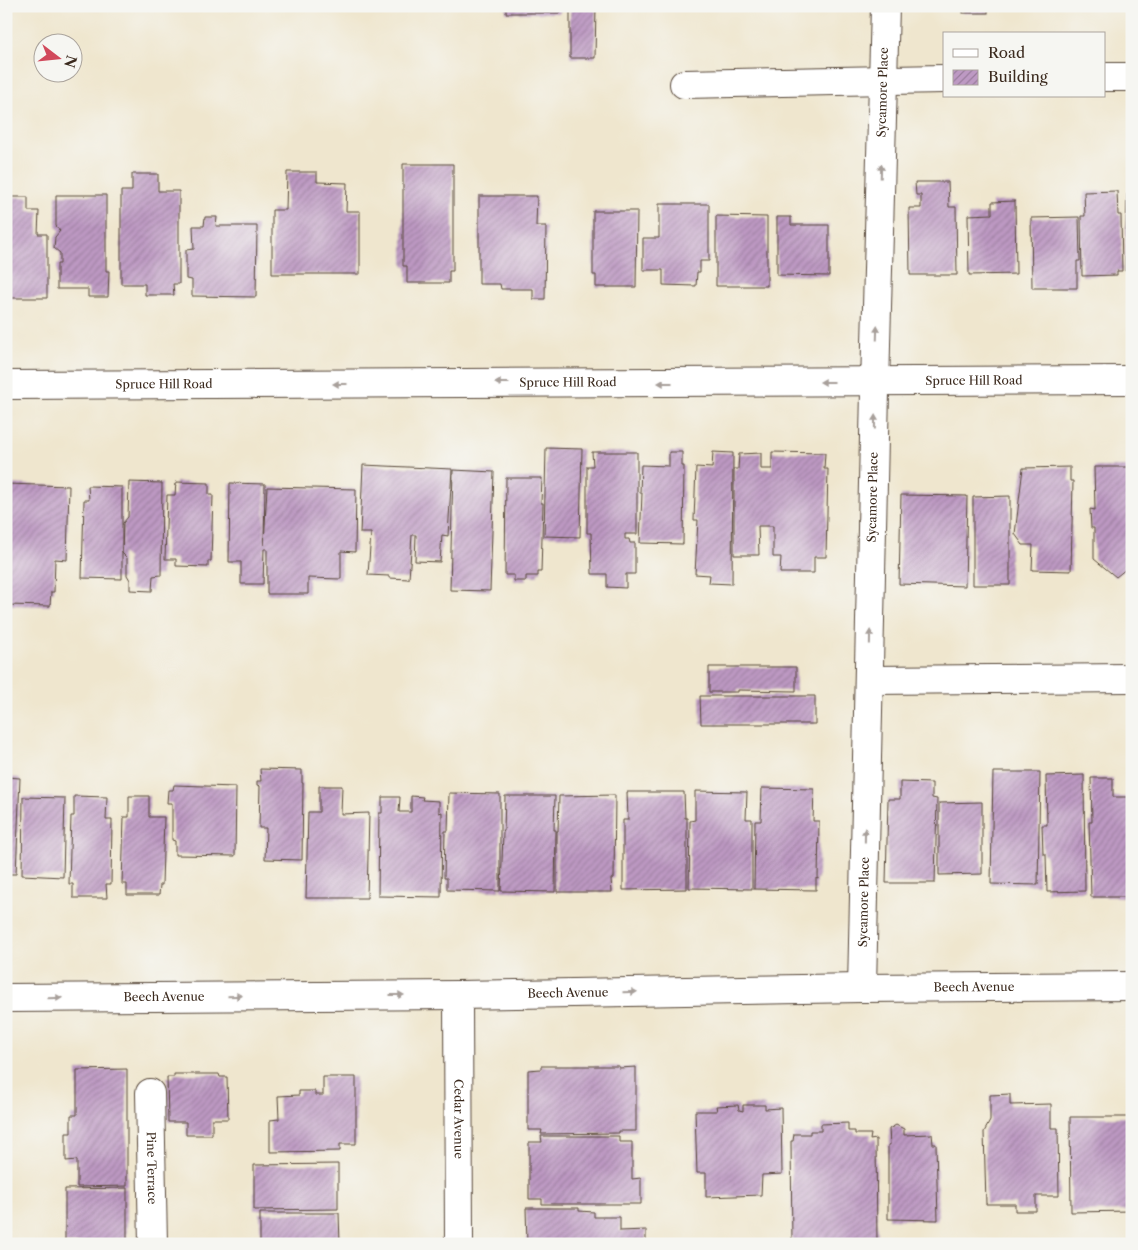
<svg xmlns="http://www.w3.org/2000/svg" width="1138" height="1250" viewBox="0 0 1138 1250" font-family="'Libre Caslon Text',serif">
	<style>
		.building { fill: url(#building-hatch) }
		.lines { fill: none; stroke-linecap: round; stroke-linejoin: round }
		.minor-casing { stroke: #564638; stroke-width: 30 }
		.minor { stroke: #fff; stroke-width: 28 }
		.oneway { fill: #a79f9a }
		.labels { text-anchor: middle; stroke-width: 4; stroke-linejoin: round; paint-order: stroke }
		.street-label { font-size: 12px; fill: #3b2a1e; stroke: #f6f6f2 }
	</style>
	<defs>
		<pattern id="building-hatch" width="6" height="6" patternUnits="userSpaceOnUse" patternTransform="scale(1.25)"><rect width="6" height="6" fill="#bd99c3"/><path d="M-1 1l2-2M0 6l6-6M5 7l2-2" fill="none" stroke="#9b7d9e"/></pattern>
	</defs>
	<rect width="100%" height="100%" fill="#f6f6f2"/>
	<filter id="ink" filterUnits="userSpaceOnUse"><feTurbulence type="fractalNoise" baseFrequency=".02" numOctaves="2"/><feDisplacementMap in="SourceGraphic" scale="10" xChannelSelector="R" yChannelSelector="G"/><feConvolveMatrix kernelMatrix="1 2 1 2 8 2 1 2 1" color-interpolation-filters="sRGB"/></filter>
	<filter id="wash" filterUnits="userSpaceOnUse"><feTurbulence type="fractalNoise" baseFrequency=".0096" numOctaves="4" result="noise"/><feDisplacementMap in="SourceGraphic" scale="20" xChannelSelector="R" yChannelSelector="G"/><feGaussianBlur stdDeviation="1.12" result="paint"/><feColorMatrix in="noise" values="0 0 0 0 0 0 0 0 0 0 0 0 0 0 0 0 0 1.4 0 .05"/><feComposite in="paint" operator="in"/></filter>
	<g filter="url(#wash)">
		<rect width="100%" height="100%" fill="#efe6ce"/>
		<g id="blocks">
			<g class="building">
				<rect x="506" y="6" width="54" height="7"/>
				<polygon points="570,6 596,6 595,58 570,58"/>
				<rect x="963" y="6" width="25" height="7"/>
				<polygon points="403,164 453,164 453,271 449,271 449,283 407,283 407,266 403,266"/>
				<polygon points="287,172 317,172 317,182 347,183 346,211 360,211 360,274 272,274 272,210 286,210"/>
				<polygon points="132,174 158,174 158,191 179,191 179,284 173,284 174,295 145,295 145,284 121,284 121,191 132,191"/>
				<polygon points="915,182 948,182 949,207 956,207 957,275 910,275 909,208 921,208 921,195 916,195"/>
				<polygon points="1117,191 1118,215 1121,215 1122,271 1117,271 1117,275 1082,276 1081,216 1085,216 1084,192"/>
				<polygon points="1127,194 1132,194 1132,271 1125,271"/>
				<polygon points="56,195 106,195 106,271 109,271 108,297 88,297 88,289 57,289 57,264 60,264 60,253 54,248 55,237 60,231 56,226"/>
				<polygon points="479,196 537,196 536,226 546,226 545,299 533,299 533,289 501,289 500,284 479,284"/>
				<polygon points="6,197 28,197 28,211 39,211 38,234 47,234 47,298 6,298"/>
				<polygon points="1015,201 1016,274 969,275 968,215 992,214 992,202"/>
				<polygon points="659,204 709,204 709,261 700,261 700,272 697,272 696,286 663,285 663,270 643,270 643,238 659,238"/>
				<polygon points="593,211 637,211 636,287 596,287 596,275 593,275"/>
				<polygon points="716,216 767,217 767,286 716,286"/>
				<polygon points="205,217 217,217 216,226 257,226 256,297 192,296 192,280 186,279 186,250 194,249 193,226 204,226"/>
				<polygon points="777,217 791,217 791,225 829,225 829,276 777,275"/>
				<polygon points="1079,217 1080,261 1077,261 1077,288 1032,288 1031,218"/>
				<polygon points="546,448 582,449 580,537 544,536"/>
				<polygon points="592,452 637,452 637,534 625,534 625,539 629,539 630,543 635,543 635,574 626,574 626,588 607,587 607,574 592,574 591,533 587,533 587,466 593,466"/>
				<polygon points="669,452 682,452 682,466 684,466 683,544 640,543 642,493 640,493 641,465 669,466"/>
				<polygon points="713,452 733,453 732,584 709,583 710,575 695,574 698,520 694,520 696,467 712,468"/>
				<polygon points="772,452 825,453 824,469 828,469 826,557 814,557 814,573 780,573 781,557 773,557 773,526 758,526 759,555 734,555 734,469 738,469 739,454 761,453 761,469 772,469"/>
				<polygon points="363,465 452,469 448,536 442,535 440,562 415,561 416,535 412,535 409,579 389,578 389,576 368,575 371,533 360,533"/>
				<polygon points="1070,467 1070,481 1073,481 1071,571 1032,570 1033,545 1023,545 1015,534 1023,468"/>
				<polygon points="1094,467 1132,467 1132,564 1116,577 1094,559 1094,528 1091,528 1090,509 1095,510"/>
				<polygon points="453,470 494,472 490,591 450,590"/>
				<polygon points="506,478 542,478 541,503 543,503 541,572 538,572 538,576 526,576 526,581 514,581 514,575 505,575"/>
				<polygon points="129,482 162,483 161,575 153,576 152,591 130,590 130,580 127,575 127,558 122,553 123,523 128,517"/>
				<polygon points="176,482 209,483 209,495 213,495 211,561 208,561 208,567 176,566 176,559 165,559 167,495 175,495"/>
				<polygon points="230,483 265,484 264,545 267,487 356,489 355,552 341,551 341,579 308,578 308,594 267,594 267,549 264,549 263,584 241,584 241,562 229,562"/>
				<polygon points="6,484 69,486 67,560 55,559 54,592 51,592 50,606 6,605"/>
				<polygon points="88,486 122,487 122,579 82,578 84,500 89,500"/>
				<polygon points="901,495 967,496 965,586 899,584"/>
				<polygon points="1010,496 1010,585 973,585 973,497"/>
				<polygon points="709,667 796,667 796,691 738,690 738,692 709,692"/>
				<polygon points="700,696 815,696 815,724 701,724"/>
				<polygon points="260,769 302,770 302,783 303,783 302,860 265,859 266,828 259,828 260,786 257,785 257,781 261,781"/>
				<polygon points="993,772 1040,772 1038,885 991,884"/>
				<polygon points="1084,775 1085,891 1047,892 1046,854 1043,854 1042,825 1047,825 1046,776"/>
				<polygon points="6,777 20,778 16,874 6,874"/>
				<polygon points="1091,778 1113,778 1113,797 1132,797 1132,897 1091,897 1089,822 1092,822"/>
				<polygon points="900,782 932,783 932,798 937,799 935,883 886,883 888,799 900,799"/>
				<polygon points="174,785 236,787 235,856 175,855 175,841 172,840 172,803 167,803 168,790 173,790"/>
				<polygon points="319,786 342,786 341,814 369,813 367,898 306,898 308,812 319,812"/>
				<polygon points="762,788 814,789 813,821 819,821 818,879 816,878 816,890 754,889 755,821 761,821"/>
				<polygon points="695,791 747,792 746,819 752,819 752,889 689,888 690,821 695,820"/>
				<polygon points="627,792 684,792 685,818 687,818 687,889 623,890 623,820 628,820"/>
				<polygon points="449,793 500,794 500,891 447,890 447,878 444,878 445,831 448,831"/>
				<polygon points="615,795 614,878 611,879 612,892 557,892 557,831 558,831 559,796"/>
				<polygon points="74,796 107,797 106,820 112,820 111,884 106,884 107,898 73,898 73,884 69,884 71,816 74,816"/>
				<polygon points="129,796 149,796 149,817 164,817 162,885 160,885 159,895 127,895 127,884 122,884 124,817 129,817"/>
				<polygon points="411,796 423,797 422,800 439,801 439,813 442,812 441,897 378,896 379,813 382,813 382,797 400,797 399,812 411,812"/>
				<polygon points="505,796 555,796 554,830 556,830 555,892 501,891 503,832 504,831"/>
				<polygon points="23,797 65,798 63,877 22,875"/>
				<polygon points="982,802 982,874 939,875 939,803"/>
				<polygon points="541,1066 619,1066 619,1068 636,1067 636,1131 619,1131 619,1133 541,1134 542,1130 528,1130 528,1070 541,1069"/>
				<polygon points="127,1069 127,1186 77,1187 77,1160 66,1161 66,1133 71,1133 71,1115 77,1115 77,1070"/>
				<polygon points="174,1074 219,1074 220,1077 227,1077 228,1119 212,1119 212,1135 186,1135 186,1122 168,1122 167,1077 174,1077"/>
				<polygon points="323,1077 356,1077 356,1144 340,1144 340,1151 270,1152 270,1120 279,1119 278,1096 299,1095 299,1091 315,1091 315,1095 323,1095"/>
				<polygon points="1010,1094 1010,1105 1051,1104 1051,1128 1058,1128 1059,1196 1036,1196 1036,1211 1015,1211 1015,1204 986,1204 984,1132 990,1121 990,1095"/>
				<polygon points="738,1105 739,1110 743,1111 743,1105 765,1105 765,1109 781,1108 782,1174 762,1175 761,1195 706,1197 706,1173 697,1173 695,1111 717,1111 716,1106"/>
				<polygon points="1070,1117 1132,1117 1132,1211 1071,1212"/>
				<polygon points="848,1123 848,1131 855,1131 855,1134 871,1134 870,1140 876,1139 877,1244 792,1244 791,1141 793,1141 794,1134 810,1134 810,1131 821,1131 821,1124"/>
				<polygon points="896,1125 904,1129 904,1135 932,1134 933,1144 936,1144 938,1220 888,1219 888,1145 890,1145 889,1129"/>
				<polygon points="541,1136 619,1136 619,1142 632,1142 632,1179 641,1178 641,1204 542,1204 542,1199 529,1199 529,1142 542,1142"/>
				<polygon points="338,1164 338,1209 254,1210 254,1165"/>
				<polygon points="127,1188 127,1244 65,1244 65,1189"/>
				<polygon points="526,1208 579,1208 579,1211 594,1212 594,1217 620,1217 620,1231 646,1230 646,1244 527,1244"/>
				<polygon points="260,1213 339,1213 340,1244 260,1244"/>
			</g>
		</g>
	</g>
	<g filter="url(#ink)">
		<use href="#blocks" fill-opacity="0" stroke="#564638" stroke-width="1"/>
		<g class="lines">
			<g class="minor-casing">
				<g id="minor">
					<polyline points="1104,77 1132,77"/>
					<polyline points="684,84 944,79"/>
					<path id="s1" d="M6 385 1132 380"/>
					<polyline points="869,680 1132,678"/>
					<path id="s2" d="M862 988 876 345 885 6"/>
					<path id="s3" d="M458 995 459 1244"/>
					<path id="s4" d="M6 998 458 995 862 988 1132 986"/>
					<path id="s5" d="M150 1093 153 1244"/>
				</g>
			</g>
			<use href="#minor" class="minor"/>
		</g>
		<defs><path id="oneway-solid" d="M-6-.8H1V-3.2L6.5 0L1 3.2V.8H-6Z" transform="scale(1.25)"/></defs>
		<g class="oneway">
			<use href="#oneway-solid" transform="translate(881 171) rotate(-88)"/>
			<use href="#oneway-solid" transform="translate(877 333) rotate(-88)"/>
			<use href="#oneway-solid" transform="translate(827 382) rotate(180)"/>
			<use href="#oneway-solid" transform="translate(502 383) rotate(180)"/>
			<use href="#oneway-solid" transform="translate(665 383) rotate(180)"/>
			<use href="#oneway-solid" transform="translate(340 384) rotate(180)"/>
			<use href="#oneway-solid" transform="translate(875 422) rotate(-89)"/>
			<use href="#oneway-solid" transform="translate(870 637) rotate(-89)"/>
			<use href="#oneway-solid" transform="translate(865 835) rotate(-89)"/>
			<use href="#oneway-solid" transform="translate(630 992) rotate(-1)"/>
			<use href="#oneway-solid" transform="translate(397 995)"/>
			<use href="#oneway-solid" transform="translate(235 996) rotate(-1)"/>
			<use href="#oneway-solid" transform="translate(55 998) rotate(-1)"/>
		</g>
	</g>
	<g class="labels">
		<g class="street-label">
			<text dy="4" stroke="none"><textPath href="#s2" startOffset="896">Sycamore Place</textPath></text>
			<text dy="4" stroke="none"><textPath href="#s1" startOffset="968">Spruce Hill Road</textPath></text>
			<text dy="4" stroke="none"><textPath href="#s1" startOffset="562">Spruce Hill Road</textPath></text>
			<text dy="4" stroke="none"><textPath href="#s1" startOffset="158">Spruce Hill Road</textPath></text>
			<text dy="4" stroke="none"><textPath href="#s2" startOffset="491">Sycamore Place</textPath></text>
			<text dy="4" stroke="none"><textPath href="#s2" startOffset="86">Sycamore Place</textPath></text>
			<text dy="4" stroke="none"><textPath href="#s4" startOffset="968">Beech Avenue</textPath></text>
			<text dy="4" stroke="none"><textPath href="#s4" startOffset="562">Beech Avenue</textPath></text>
			<text dy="4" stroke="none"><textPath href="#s4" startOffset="158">Beech Avenue</textPath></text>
			<text dy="4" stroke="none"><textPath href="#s3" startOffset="124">Cedar Avenue</textPath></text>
			<text dy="4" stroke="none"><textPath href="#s5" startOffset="75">Pine Terrace</textPath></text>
		</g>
	</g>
	<rect width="1138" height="1250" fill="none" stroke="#f6f6f2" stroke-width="25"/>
	<rect x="943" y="32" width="162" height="65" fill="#f6f6f2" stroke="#aba49d"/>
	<rect x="953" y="49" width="25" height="8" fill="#ffffff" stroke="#aba49d"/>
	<text x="988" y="58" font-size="15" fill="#3b2a1e">Road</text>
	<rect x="953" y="70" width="25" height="15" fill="url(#building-hatch)" stroke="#aba49d"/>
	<text x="988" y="82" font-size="15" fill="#3b2a1e">Building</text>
	<g transform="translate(58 58) rotate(106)"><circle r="24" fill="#f6f6f2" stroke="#aba49d"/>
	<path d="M0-4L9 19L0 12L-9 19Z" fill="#d1495b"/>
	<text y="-8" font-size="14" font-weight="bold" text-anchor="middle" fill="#3b2a1e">N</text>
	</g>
</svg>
